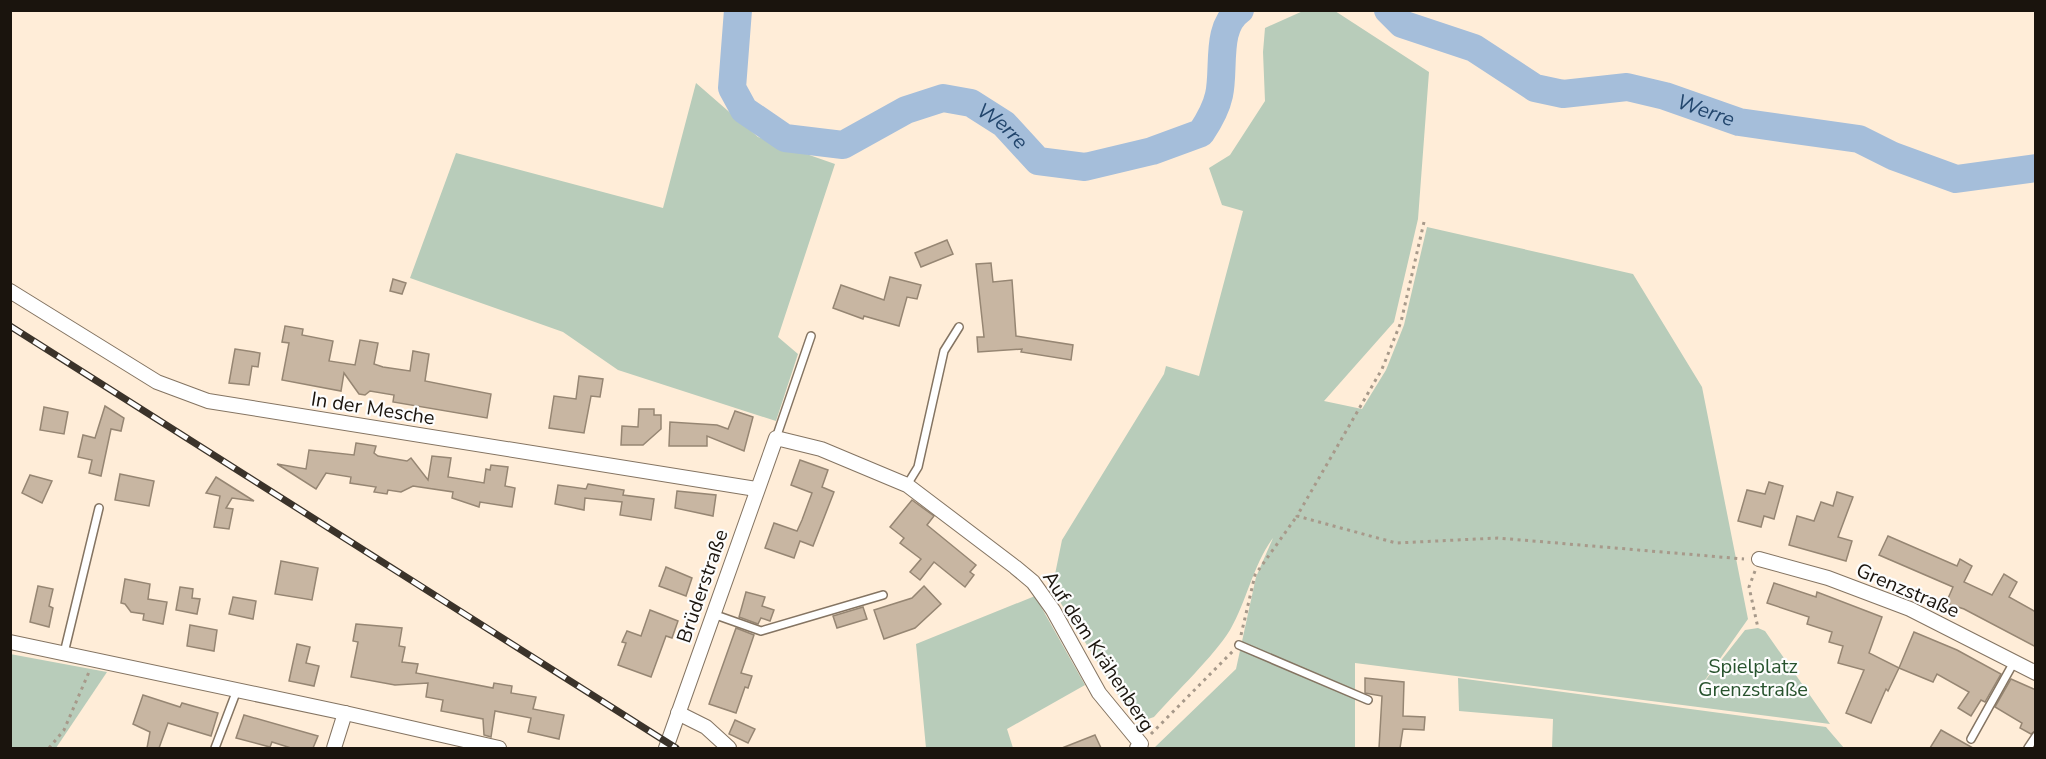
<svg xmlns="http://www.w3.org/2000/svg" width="2046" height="759" viewBox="0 0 2046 759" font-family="'Nunito Sans',sans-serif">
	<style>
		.green { fill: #b8ccba }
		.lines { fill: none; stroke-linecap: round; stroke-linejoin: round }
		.river { stroke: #a5beda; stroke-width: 28 }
		.building { fill: #c8b6a2; stroke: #968673; stroke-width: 1.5 }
		.lane-casing { stroke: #847462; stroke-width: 10 }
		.street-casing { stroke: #847462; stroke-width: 16 }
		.path { stroke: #a7998a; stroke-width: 3; stroke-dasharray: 3 4.5; stroke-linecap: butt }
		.lane { stroke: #fff; stroke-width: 7 }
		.street { stroke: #fff; stroke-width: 14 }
		.rail-casing { stroke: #3b332a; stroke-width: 7 }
		.rail { stroke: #fdfdfd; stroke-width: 4.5; stroke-dasharray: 14; stroke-linecap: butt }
		.labels { text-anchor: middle; stroke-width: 4.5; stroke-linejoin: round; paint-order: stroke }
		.street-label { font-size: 20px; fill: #1a140d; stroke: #fdfdfd }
		.park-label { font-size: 20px; fill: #28532e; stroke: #fdfdfd }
		.water-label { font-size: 21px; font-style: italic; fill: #22466d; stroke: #fdfdfd }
	</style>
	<rect width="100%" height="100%" fill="#ffedd8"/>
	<g class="green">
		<path d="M1303 11H1335L1429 72 1418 219 1394 322 1324 401 1362 409 1386 370 1404 325 1427 227 1633 274 1702 387 1748 619 1700 687 1745 630 1758 628 1765 631 1830 724 1355 663V748H1154L1236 669 1256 577 1273 538C1253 565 1247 601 1230 630 1214 656 1176 692 1154 717L1142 721 1123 703 1052 589 1062 540 1164 374 1166 366 1199 376 1243 211 1222 205 1209 168 1230 155 1265 101 1263 52 1265 28Z"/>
		<polygon points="696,83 758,137 835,164 778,337 798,354 776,421 618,370 563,332 410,278 456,153 663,208"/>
		<polygon points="1035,596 1085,685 1007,729 1013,748 926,748 916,644"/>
		<polygon points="10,654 107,672 56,748 11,748"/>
		<polygon points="1458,678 1826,727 1844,748 1552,748 1553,719 1459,711"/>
	</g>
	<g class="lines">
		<g class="river">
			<path id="s1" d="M738 10 732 88 744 110 785 138 843 145 906 110 943 98 971 103 1004 124 1038 161 1085 167 1152 151 1201 133C1209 121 1216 109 1219 95 1225 69 1215 27 1240 10"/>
			<path id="s2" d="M1388 10 1402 24 1474 48 1535 88 1563 94 1627 87 1665 96 1739 122 1859 139 1893 156 1956 179 2036 168"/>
		</g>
	</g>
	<g class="building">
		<polygon points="947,240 953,254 921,267 915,253"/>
		<polygon points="991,263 993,282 1012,280 1016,336 1073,345 1071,360 1021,352 1022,349 978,352 977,337 984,337 976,264"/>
		<polygon points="890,277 921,285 917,299 907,297 899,326 864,316 863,319 833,308 841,285 884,300"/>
		<polygon points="393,279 406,283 402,294 390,291"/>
		<polygon points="285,326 303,329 302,335 333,341 329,361 355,365 360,340 378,343 374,364 383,367 410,371 413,351 429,354 425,381 491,394 487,418 393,402 394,395 370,391 365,395 359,394 344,373 341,391 282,380 289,343 282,342"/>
		<polygon points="235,349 260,353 258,367 252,366 249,385 229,383"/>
		<polygon points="579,376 603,379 600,397 591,396 584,433 549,428 554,396 576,399"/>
		<polygon points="105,406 124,418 121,431 111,429 101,476 89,473 92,460 78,457 83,435 95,438"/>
		<polygon points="44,407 68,412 64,434 40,430"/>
		<polygon points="639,409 654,409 654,415 661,415 661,429 643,445 621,445 622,426 638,427"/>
		<polygon points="735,411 753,417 744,451 707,436 707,446 669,446 670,422 717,425 728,429"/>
		<polygon points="356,443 376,446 374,453 378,456 407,461 411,458 428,480 432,456 451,458 448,477 484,483 486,469 490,470 491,465 508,467 505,486 515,488 512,507 480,502 479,507 452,498 453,492 413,486 401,492 388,490 387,494 374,492 376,487 350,483 351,477 326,473 316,489 277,464 306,469 309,450 354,455"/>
		<polygon points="800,460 828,470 822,487 834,492 813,546 800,541 794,558 765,548 774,523 797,531 802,520 812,493 791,485"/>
		<polygon points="120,474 154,481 149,506 115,500"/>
		<polygon points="30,475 52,481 42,503 22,493"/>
		<polygon points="216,477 254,501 232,498 226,508 233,509 229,529 214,527 220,496 206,493"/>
		<polygon points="1769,482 1783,486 1774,519 1764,516 1761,527 1738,521 1747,490 1765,494"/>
		<polygon points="588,484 624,490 623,495 654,499 651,520 620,515 622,502 585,498 584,510 555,504 558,485 586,489"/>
		<polygon points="677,491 716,495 713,516 675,508"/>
		<polygon points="1837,492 1853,497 1838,537 1852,541 1846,561 1789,545 1797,516 1814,521 1821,502 1833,506"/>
		<polygon points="912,500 934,516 927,525 976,565 970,572 974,575 965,587 934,562 920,580 910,572 921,559 900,543 904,538 890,527"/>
		<polygon points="1888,536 1957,566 1960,559 1972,566 1964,582 1992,595 2004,574 2017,582 2009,597 2036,612 2036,647 1964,609 1946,603 1953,587 1879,555"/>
		<polygon points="281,561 318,568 312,600 275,594"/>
		<polygon points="666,567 692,578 686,596 659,586"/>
		<polygon points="125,579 150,584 148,599 167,602 163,624 143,620 144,614 131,612 125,604 121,603"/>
		<polygon points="1774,583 1816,597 1817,592 1882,617 1869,653 1899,668 1914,632 1957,650 2001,674 1985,702 1981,700 1971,716 1958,708 1969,692 1937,674 1933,682 1899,668 1888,691 1886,689 1871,723 1846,713 1864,670 1838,663 1843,646 1829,642 1832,632 1807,624 1809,617 1767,603"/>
		<polygon points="38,586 53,589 49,606 53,608 49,627 30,622"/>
		<polygon points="924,586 941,604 915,628 884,639 874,610 912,598"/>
		<polygon points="180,587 193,589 192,598 200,599 197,614 176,610"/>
		<polygon points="746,592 765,597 762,606 774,610 770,621 761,618 758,624 739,617"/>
		<polygon points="233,597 256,601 253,619 229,614"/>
		<polygon points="863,607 867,619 837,628 833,616"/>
		<polygon points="650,610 678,621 672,638 666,636 651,677 618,665 626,643 622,642 627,631 641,636"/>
		<polygon points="356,624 402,628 399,646 405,647 402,662 418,664 416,673 493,688 494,683 512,686 511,693 536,697 533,709 564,715 559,739 528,732 531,718 495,711 491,737 484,735 483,719 441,711 443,700 426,697 428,683 395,685 351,677 358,642 353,641"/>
		<polygon points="190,625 217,630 214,651 187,646"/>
		<polygon points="736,628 754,635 741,673 752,676 748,688 745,687 736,713 709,704"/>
		<polygon points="297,644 310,647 306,663 319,666 314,686 289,681"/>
		<polygon points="1365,678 1404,682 1403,716 1425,717 1424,730 1403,729 1400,748 1379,748 1382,696 1365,693"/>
		<polygon points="2011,679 2036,690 2036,730 2031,734 2020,728 2022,723 1995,707"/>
		<polygon points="143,695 180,707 182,703 218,713 211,736 168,723 159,748 147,748 150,732 133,724"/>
		<polygon points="244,715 318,736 313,748 291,748 272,742 270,747 236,738"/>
		<polygon points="735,720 755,729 748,743 729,734"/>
		<polygon points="1941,730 1973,748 1930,748"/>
		<polygon points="1095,735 1101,748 1062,748"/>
	</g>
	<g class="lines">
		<g class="lane-casing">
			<g id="lane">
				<polyline points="776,438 811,336"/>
				<polyline points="907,485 918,467 944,351 959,327"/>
				<polyline points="713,614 761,631 883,595"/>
				<polyline points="1239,645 1368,700"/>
				<polyline points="64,653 99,508"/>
				<polyline points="1971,739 2014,662"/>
				<polyline points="215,748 237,690"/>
				<polyline points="2028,748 2036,736"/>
			</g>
		</g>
		<g class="street-casing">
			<g id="street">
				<polyline points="10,291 157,382 208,401 756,489"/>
				<polyline points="1759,559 1828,578 1910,609 2036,673"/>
				<polyline points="10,642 345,713 499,748"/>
				<polyline points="678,713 706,727 729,748"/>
				<polyline points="334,748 345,713"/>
				<polyline points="666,748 776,438 821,449 907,485 1015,567 1033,582 1053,610 1099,693 1141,744 1137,748"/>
			</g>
		</g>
		<g class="path">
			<polyline points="1424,222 1401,322 1382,369 1297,516 1396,543 1498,538 1744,559"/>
			<polyline points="1755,571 1749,587 1758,628"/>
			<polyline points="1241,635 1255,575 1297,516"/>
			<polyline points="1151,734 1233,651"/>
			<polyline points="49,748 64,730 89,672"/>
		</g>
		<use href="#lane" class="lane"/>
		<use href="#street" class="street"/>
		<g class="rail-casing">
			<polyline id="rail" points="10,326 676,748"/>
		</g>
		<use href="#rail" class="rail"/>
	</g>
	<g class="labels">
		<g class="street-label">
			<text transform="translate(373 408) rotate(9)" y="7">In der Mesche</text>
			<text transform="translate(702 586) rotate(-71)" y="7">Brüderstraße</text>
			<text transform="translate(1908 590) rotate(23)" y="7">Grenzstraße</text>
			<text transform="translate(1099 651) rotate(57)" y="7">Auf dem Krähenberg</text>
		</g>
		<g class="park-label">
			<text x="1753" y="673">Spielplatz<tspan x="1753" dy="23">Grenzstraße</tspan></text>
		</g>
		<g class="water-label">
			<text dy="7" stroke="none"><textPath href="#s2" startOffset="344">Werre</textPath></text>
			<text dy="7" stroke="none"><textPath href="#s1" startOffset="390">Werre</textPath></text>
		</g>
	</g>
	<rect width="2046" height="759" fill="none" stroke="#1a140d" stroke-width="24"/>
</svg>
